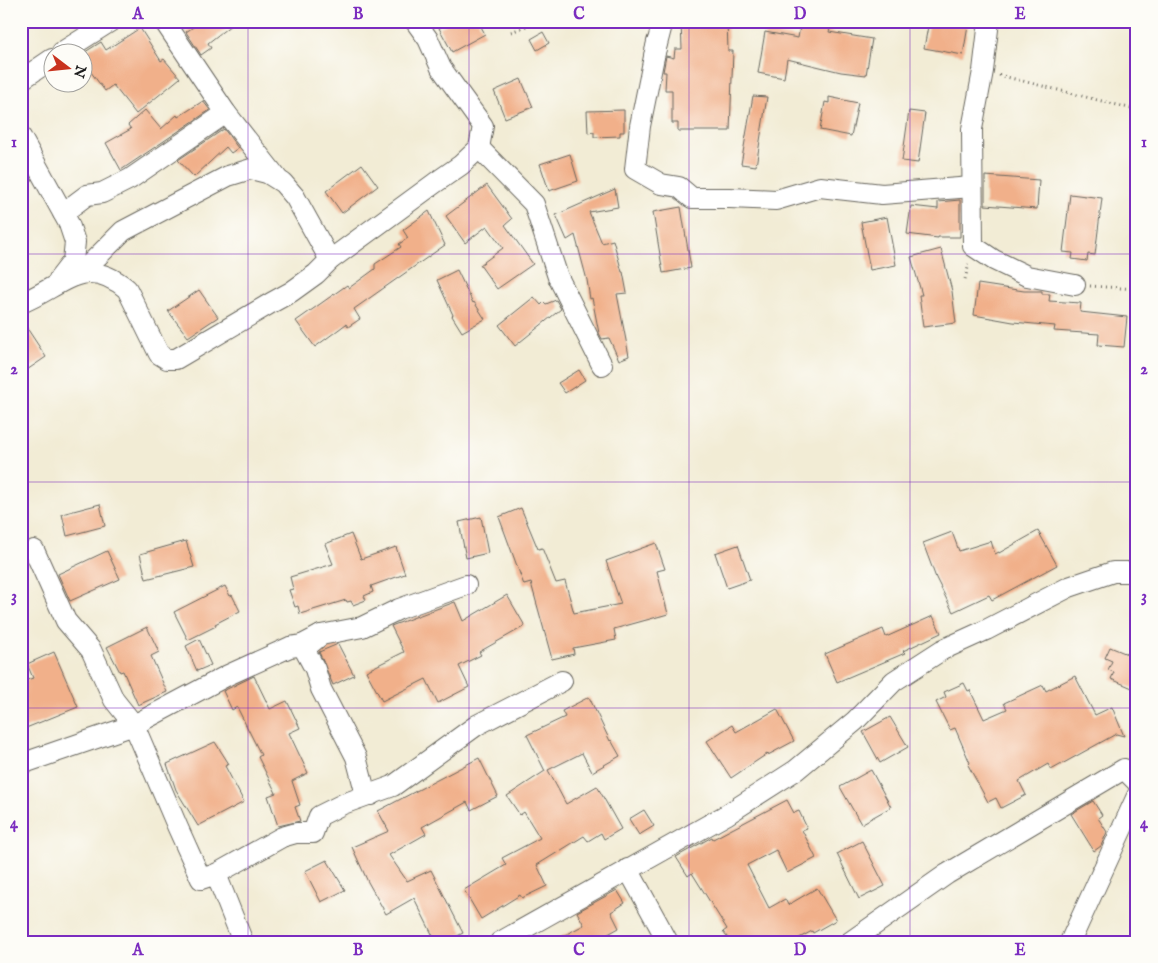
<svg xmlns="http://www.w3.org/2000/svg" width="1158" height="963" viewBox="0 0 1158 963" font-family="'IM FELL English',serif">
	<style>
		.building { fill: #f1b08a }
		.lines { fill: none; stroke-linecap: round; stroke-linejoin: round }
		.minor-casing { stroke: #67655d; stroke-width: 22 }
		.path { stroke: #67655d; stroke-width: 3; stroke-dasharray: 1 4; stroke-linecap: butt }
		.minor { stroke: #fff; stroke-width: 20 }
		.grid { fill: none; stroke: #7b2cbf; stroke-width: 1; stroke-opacity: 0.55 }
		.neatline { fill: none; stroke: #7b2cbf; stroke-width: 2 }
		.grid-label { font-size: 16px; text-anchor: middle; font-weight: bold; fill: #7b2cbf }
	</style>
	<rect width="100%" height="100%" fill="#fdfcf7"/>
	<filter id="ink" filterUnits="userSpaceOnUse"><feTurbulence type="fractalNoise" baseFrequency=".02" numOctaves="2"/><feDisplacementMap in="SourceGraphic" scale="10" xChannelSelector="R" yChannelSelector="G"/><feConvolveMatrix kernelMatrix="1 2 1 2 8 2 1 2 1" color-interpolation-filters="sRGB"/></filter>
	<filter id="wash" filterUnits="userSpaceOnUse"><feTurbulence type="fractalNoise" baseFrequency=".0096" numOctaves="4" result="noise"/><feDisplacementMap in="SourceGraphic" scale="20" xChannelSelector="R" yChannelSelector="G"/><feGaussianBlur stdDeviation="1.12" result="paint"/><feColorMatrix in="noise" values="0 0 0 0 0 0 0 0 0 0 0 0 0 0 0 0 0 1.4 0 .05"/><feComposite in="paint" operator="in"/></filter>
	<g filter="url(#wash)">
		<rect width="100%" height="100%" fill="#f2ecd5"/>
		<g id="blocks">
			<g class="building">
				<polygon points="202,21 236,21 208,43 211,48 201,55 186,32"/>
				<polygon points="452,21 478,21 485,34 452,52 439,28"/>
				<polygon points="681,21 727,21 728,51 733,51 730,131 678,131 678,123 672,123 672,90 665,90 666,72 663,72 666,56 674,58 675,49 682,49"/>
				<polygon points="801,21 832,21 829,32 872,39 866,75 841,72 787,59 784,78 758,73 765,32 798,38"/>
				<polygon points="929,21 943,21 968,26 963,55 924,48"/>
				<polygon points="140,28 161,61 164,59 180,78 136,114 113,85 105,91 82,60 82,54 101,42 106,50"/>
				<polygon points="543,32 549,43 537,50 531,39"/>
				<polygon points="521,79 533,107 505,118 494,91"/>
				<polygon points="753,96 767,97 756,166 741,164"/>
				<polygon points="829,97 858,103 851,136 820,130 825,102 829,103"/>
				<polygon points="203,101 210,110 121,170 106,143 131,129 128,125 145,110 161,129 177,115 178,117"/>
				<polygon points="624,110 624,132 620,132 620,136 594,137 594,132 588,133 587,111"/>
				<polygon points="909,111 925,113 918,163 902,161"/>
				<polygon points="224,129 238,148 231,153 226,147 194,177 178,160"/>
				<polygon points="570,154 578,181 549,191 540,164"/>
				<polygon points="362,164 378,186 342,213 326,191"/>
				<polygon points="985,176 1039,180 1037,209 985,205"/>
				<polygon points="487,185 512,219 505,225 533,264 497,289 480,265 503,248 487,226 465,243 446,216"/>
				<polygon points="615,189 618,207 589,212 602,243 613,240 622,272 623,272 627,293 617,294 629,356 619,360 609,338 602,339 599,333 592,298 590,299 587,280 575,235 567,240 556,215"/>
				<polygon points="1070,194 1102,198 1095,255 1088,254 1087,261 1072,259 1073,253 1063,252"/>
				<polygon points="960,200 960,237 938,237 938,238 907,234 911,206 938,209 938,202"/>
				<polygon points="681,207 691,268 663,273 653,212"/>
				<polygon points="429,211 445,245 354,309 360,319 348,327 346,324 315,347 296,321 347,285 349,288 375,269 375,264 401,247 399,244 408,238 403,230"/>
				<polygon points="887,217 896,265 870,270 861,222"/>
				<polygon points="941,249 952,291 956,323 923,327 919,295 922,295 911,257"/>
				<polygon points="457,270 473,303 474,302 485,319 462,332 452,316 453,315 437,280"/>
				<polygon points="978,284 1024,291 1042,291 1042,294 1050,294 1049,301 1081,303 1080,312 1127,317 1124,347 1098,345 1099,334 1054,331 1055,326 1013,322 974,315"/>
				<polygon points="199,290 218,317 188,337 168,311"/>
				<polygon points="534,297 541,305 544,302 546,304 556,300 561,309 515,346 499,325"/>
				<polygon points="21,319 46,357 21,374"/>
				<polygon points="579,370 585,380 565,393 558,383"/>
				<polygon points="100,504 105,526 67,536 62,514"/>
				<polygon points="521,508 538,549 542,548 556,583 565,581 574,613 621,604 606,561 656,543 665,569 657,571 668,614 614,629 616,640 573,648 574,654 552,659 531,583 524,585 499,517"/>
				<polygon points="481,517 488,553 466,558 459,522"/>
				<polygon points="1038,531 1057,565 992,600 989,595 953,612 936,578 923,543 952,532 959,551 991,541 995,554 999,552 999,553"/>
				<polygon points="351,534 361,559 396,547 405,574 371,586 373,592 364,596 366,600 353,605 351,601 347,602 346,600 300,614 298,606 295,607 289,590 293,589 290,577 333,564 325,544"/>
				<polygon points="186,541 194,567 146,579 140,554"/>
				<polygon points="738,545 750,580 727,588 715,553"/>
				<polygon points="107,551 120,579 70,601 58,574"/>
				<polygon points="225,586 230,596 232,595 240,611 215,624 216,626 188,640 174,612"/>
				<polygon points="507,595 525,626 479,652 481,655 459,666 469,687 438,703 426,679 382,701 366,671 404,652 391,626 455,602 463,621"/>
				<polygon points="933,616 941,633 903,651 905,653 837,682 825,654 883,629 886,637"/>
				<polygon points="147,627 159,652 151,656 167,692 138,705 123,671 120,672 107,647"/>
				<polygon points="199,639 211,665 197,671 186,646"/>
				<polygon points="338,644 354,675 333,685 319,652"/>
				<polygon points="1110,647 1137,658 1137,690 1111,679 1114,672 1108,670 1112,661 1105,658"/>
				<polygon points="54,652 78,707 21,730 21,682 33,678 27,664"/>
				<polygon points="254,676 270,709 287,701 300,728 289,733 308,773 292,781 300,805 295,807 300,821 278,826 268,796 276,793 258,757 261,755 237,707 232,710 223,691"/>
				<polygon points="1075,676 1095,715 1112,707 1124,736 1116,734 1051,770 1048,764 1019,781 1026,795 1001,808 996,798 988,802 968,765 970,763 955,728 950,730 936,702 946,697 944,692 964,683 968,691 970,690 984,719 1007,709 1004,703 1043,685 1046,691"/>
				<polygon points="589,697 610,741 611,740 620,756 592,772 582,753 548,770 566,804 597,786 621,829 604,839 601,833 588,841 584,836 537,865 547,886 522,898 520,895 481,919 464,890 506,865 502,858 540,838 524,812 520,815 507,796 545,771 527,735 565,717 562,711"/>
				<polygon points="777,709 794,741 768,755 767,754 731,778 707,741 732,725 736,732"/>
				<polygon points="890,717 908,747 880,763 863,732"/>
				<polygon points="215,742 229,764 225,766 244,802 198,826 176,790 167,764"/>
				<polygon points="479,758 498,796 471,810 467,802 422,827 426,834 389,855 407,881 431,870 463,933 446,942 436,942 414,898 386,914 368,882 352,847 389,831 378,811"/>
				<polygon points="871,770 891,807 861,824 840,787"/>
				<polygon points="787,800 794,813 799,811 807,828 802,830 816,858 787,873 776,850 747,865 769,908 785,899 788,905 817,888 836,920 813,933 812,931 792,942 731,942 723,932 727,929 692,873 688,876 676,857 712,837 713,839"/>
				<polygon points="1093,801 1102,815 1098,818 1107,832 1101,846 1094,851 1071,814"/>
				<polygon points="644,810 654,826 639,835 629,819"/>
				<polygon points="862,841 885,886 859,899 837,854"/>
				<polygon points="327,860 345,890 321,902 305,871"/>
				<polygon points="617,890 625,903 611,912 619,928 594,942 551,942 584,925 577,912"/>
			</g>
		</g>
	</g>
	<g filter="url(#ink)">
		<use href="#blocks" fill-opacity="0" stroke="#67655d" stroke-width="1"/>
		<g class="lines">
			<g class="minor-casing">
				<g id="minor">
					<polyline points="164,21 226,113 277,178"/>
					<polyline points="989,21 983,71 972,129 973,246 994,260 1027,276 1075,285"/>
					<polyline points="657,42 640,126 635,169 661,184 679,187 692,198 730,198 776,200 820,187 882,194 972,187"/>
					<polyline points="62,52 111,21"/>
					<polyline points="654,56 663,21"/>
					<polyline points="21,80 52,59"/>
					<polyline points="21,137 69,224 75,242 73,261 59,279"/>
					<polyline points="479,148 534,204 558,277 602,365"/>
					<polyline points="63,213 87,195 102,193 130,179 226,113"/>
					<polyline points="73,276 90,264 123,231 228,176 251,169 267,173 283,183 295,197 330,260"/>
					<path d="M21 303C62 287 83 253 127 289L159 354 167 359H176L271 303 291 292 316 274 330 260 435 183 461 165 479 148 483 126 441 68 428 39 415 21"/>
					<polyline points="34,550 66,621 91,650 114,700 134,725 228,675 290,647 310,644 321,635"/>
					<polyline points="21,764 134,725 178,828 201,879 216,874 243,942"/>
					<polyline points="371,795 365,791 356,757 321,689 315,669 302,645 321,635 362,627 399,609 466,585"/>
					<polyline points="628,869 668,942"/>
					<polyline points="216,874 282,837 296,833 313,833 319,816 343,804 393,786 477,725 562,681"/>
					<polyline points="500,942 726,815 796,770 855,721 894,681 942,650 986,630 1069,587 1113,572 1137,572"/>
					<polyline points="850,942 947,874 1124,769 1137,782"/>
					<polyline points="1070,942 1137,796"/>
				</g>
			</g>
			<g class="path">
				<polyline points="511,32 540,21"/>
				<polyline points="999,75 1137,110"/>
				<polyline points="965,279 969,264"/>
				<polyline points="1090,286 1137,289"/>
			</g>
			<use href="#minor" class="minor"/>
		</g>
	</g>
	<path class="grid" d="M248 21V942M469 21V942M689 21V942M910 21V942M21 254H1137M21 482H1137M21 708H1137"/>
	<rect width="1158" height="963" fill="none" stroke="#fdfcf7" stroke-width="55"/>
	<g transform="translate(68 68) rotate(106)"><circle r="24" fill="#fdfcf7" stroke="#a3a29f"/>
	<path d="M0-4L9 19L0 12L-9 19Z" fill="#c8321e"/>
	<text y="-8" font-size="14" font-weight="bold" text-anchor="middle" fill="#1c1c1c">N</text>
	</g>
	<rect x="28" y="28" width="1102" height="908" class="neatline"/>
	<g class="grid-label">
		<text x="138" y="19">A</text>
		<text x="358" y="19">B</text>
		<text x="579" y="19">C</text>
		<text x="800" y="19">D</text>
		<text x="1020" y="19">E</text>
		<text x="14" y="147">1</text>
		<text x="1144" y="147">1</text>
		<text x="14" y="374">2</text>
		<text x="1144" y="374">2</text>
		<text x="14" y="601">3</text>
		<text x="1144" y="601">3</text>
		<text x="14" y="828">4</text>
		<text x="1144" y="828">4</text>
		<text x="138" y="955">A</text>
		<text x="358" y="955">B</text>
		<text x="579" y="955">C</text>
		<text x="800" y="955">D</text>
		<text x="1020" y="955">E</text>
	</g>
</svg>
